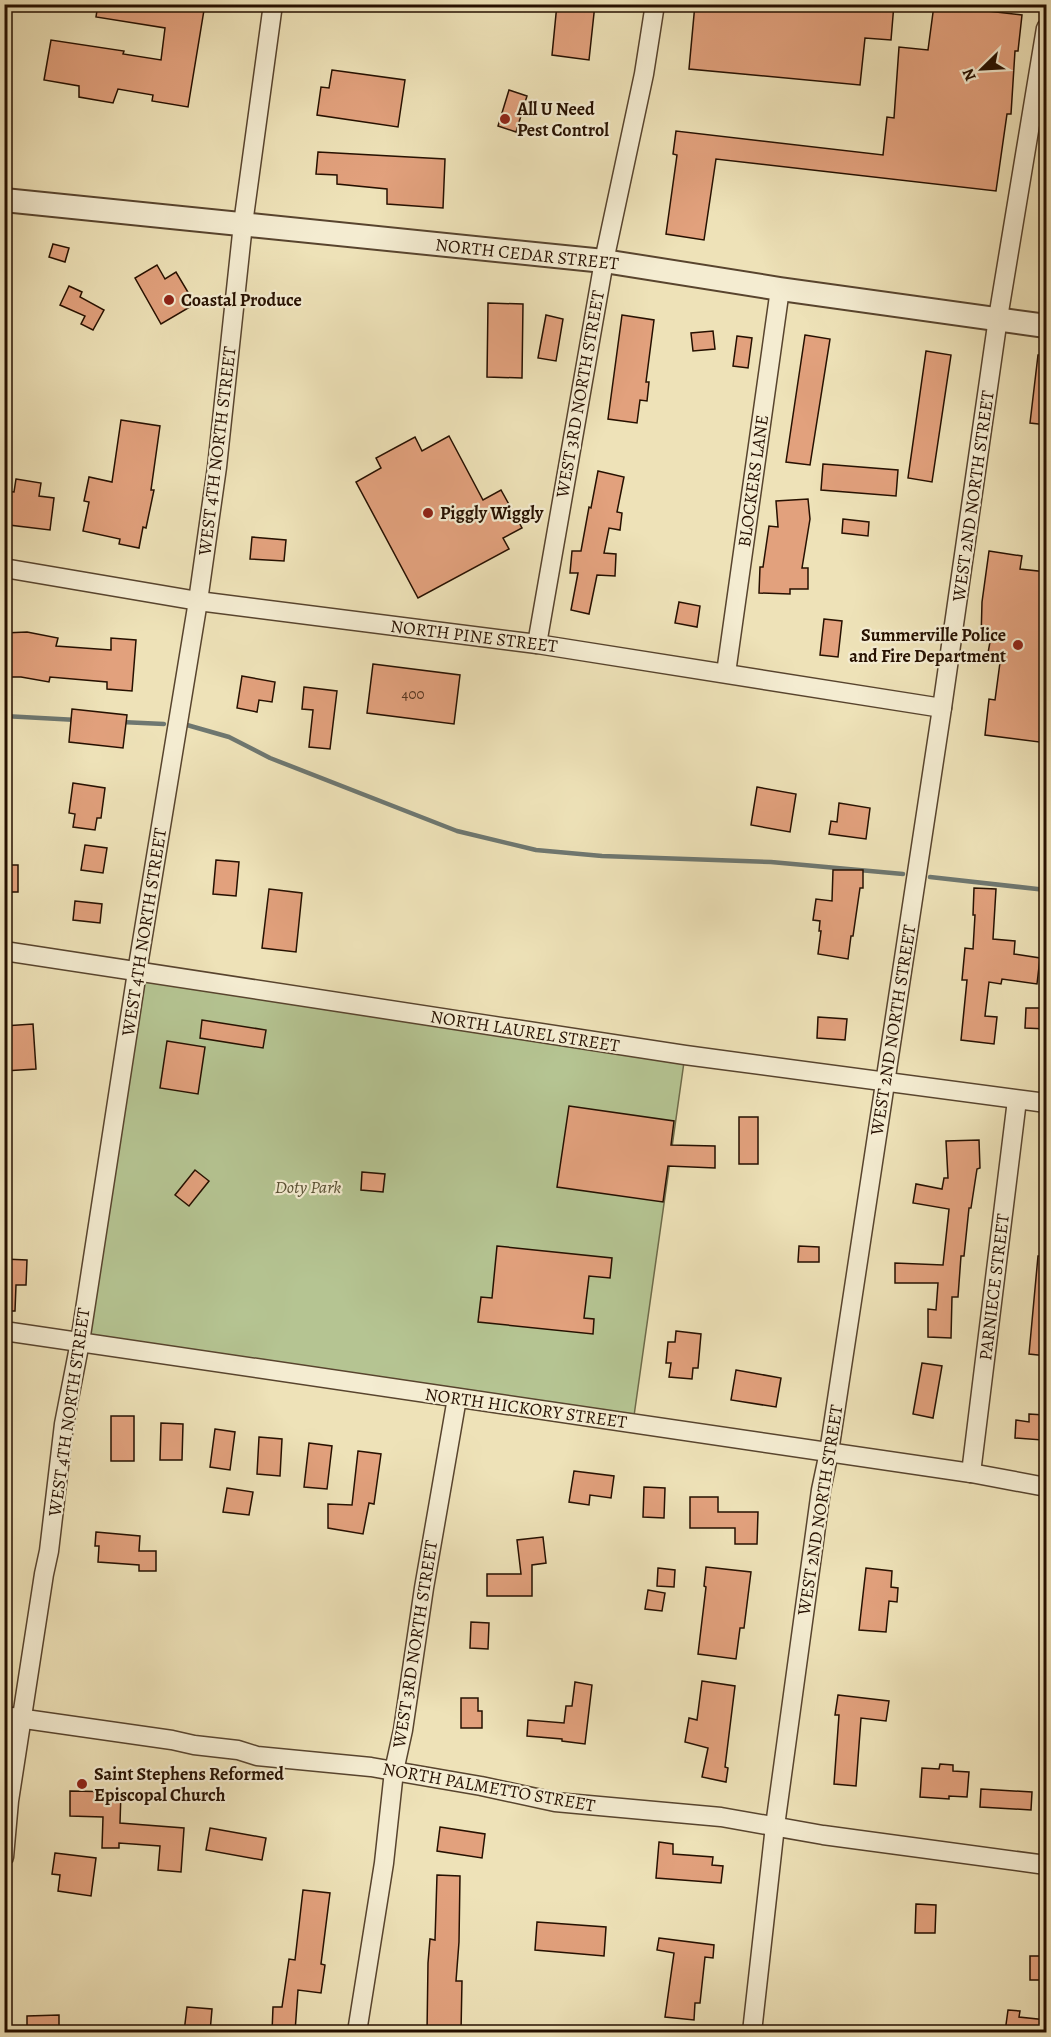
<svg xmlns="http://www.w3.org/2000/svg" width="1051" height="2037" viewBox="0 0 1051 2037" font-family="Alegreya,serif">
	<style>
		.green { fill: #b5c492; stroke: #6e6a49; stroke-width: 1.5 }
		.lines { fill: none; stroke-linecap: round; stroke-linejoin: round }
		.stream { stroke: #6e7770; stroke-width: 4.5 }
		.building { fill: #e2a17d; stroke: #261000; stroke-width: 1.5 }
		.minor-casing { stroke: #58442e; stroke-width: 21 }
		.tertiary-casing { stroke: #58442e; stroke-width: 26 }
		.minor { stroke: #f4ecd1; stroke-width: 18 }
		.tertiary { stroke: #f4ecd1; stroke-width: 22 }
		.poi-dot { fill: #8f2418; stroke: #f4ecd1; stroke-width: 2 }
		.labels { text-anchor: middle; stroke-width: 4.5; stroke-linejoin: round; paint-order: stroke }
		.number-label { font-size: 15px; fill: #55341f }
		.poi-label { font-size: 18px; font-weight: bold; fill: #261000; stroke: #f4ecd1; text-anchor: start }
		.street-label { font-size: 18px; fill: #261000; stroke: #f4ecd1 }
		.park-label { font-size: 18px; font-style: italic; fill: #584f33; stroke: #f4ecd1 }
	</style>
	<rect width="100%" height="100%" fill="#eee2b8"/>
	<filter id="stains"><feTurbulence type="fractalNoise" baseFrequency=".00333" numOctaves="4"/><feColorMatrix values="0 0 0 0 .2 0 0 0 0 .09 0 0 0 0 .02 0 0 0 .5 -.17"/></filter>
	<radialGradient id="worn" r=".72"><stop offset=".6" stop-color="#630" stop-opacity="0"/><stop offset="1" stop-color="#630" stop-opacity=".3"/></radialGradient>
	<polygon class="green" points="137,972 685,1055 633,1423 80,1342"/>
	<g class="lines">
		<g class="stream">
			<polyline points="4,716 77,720"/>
			<polyline points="121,722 164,724"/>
			<polyline points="187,725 229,737 270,758 457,831 536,850 602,856 771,862 903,874"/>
			<polyline points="930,877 1046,890"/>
		</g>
	</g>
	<g class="building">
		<polygon points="98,4 205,4 188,107 152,101 153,95 118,89 113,103 79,97 79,86 44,80 51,40 124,51 123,54 161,60 165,28 96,17"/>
		<polygon points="557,4 595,4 589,60 552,55"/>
		<polygon points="695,4 894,4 891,40 865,38 860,85 689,69"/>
		<polygon points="934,5 1022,15 1018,51 1015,51 1011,114 1007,114 996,191 716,159 704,240 666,234 677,155 673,154 676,131 883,155 887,117 894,118 899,47 928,50"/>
		<polygon points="332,70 405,80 398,127 317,115 321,87 329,88"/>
		<polygon points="509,90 527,96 516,132 498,126"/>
		<polygon points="318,152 445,159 443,208 387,204 387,189 337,184 337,175 316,174"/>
		<polygon points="53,244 69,248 65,262 49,257"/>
		<polygon points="157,265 165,279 176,272 195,304 161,324 135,278"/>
		<polygon points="69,286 82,292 80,297 104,310 93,330 81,324 85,316 60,305"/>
		<polygon points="488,303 523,304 522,378 487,377"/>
		<polygon points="546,315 563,319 556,361 538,358"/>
		<polygon points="622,315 654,320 646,382 649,382 647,401 640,400 637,423 608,419"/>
		<polygon points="713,331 715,349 693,351 691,333"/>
		<polygon points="805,335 830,339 810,465 786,462"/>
		<polygon points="737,336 752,338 748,368 733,366"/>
		<polygon points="926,351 951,355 932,482 908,478"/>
		<polygon points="1038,355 1047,355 1047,425 1030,423"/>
		<polygon points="121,420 160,426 151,490 154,490 146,528 143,527 139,548 119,544 120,539 83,531 89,502 84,501 89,477 112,482"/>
		<polygon points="449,436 483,500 501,490 522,528 503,538 509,549 418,598 356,482 381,468 376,458 415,437 422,451"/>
		<polygon points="823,464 898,470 896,496 821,490"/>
		<polygon points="598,471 624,477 617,512 622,513 620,530 609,528 604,553 616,554 615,576 597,575 589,614 571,610 578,573 570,573 572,551 581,551 589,507 591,508"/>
		<polygon points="16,479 41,483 39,496 54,498 50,530 9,525 9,522 4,522 4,491 14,492"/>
		<polygon points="808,499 810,519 802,568 808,568 808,589 790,589 790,594 759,593 760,567 763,567 769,526 778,527 776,501"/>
		<polygon points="843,519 869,522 868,536 842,533"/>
		<polygon points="252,537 286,540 284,561 250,559"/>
		<polygon points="989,551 1022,556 1020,569 1047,572 1047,743 985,735 989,699 995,700 1001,655 988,653 990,642 981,640 982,602"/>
		<polygon points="679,602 700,606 697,627 675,623"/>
		<polygon points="824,619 842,621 838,657 820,655"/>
		<polygon points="27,632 58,638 56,646 111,650 111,638 136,640 132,691 107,689 107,682 50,677 49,682 21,677 4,677 4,633"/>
		<polygon points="373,664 460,675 454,724 367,713"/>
		<polygon points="242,676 275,682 272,702 259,700 257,712 237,708"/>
		<polygon points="304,687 337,691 330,749 309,747 313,710 302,709"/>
		<polygon points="72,709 127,715 123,748 69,742"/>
		<polygon points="73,783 105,788 101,818 97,818 95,830 73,827 75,814 69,813"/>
		<polygon points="757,787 796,794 790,832 751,825"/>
		<polygon points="839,803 870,808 866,839 829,834 831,821 837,822"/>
		<polygon points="85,845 107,848 103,873 81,870"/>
		<polygon points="216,860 239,862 236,896 213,894"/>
		<rect x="4" y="865" width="14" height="27"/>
		<polygon points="833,870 863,870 863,888 860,888 853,936 851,936 848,959 818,954 821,931 819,931 820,921 813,920 816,899 832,901"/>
		<polygon points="974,888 996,889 993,939 1015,941 1014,954 1040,958 1037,984 1002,979 1001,984 989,982 985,1016 997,1017 994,1044 961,1040 967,980 962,980 965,948 973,949 975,915 973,915"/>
		<polygon points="269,889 302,893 296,952 262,948"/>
		<polygon points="75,901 102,904 100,923 73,920"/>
		<polygon points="1026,1008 1047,1008 1047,1029 1025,1028"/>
		<polygon points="818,1017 847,1019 845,1040 817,1038"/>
		<polygon points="202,1020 266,1030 263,1048 200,1038"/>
		<polygon points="33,1024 36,1069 4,1071 4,1026"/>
		<polygon points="167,1041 205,1047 198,1094 160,1088"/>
		<polygon points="569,1106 674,1121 671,1145 715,1146 715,1168 668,1166 663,1202 557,1187"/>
		<rect x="739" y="1117" width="19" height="47"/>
		<polygon points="979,1140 980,1168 977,1169 971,1208 969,1208 964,1256 961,1256 958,1297 952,1297 951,1338 928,1337 928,1309 936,1310 938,1283 895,1283 895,1263 943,1265 949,1209 913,1203 916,1184 942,1189 944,1178 948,1178 946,1141"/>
		<polygon points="195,1170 209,1181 189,1206 175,1195"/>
		<polygon points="362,1172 385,1174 383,1192 361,1190"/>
		<polygon points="497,1246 612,1258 610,1278 589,1276 584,1318 594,1319 593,1334 478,1322 481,1297 492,1298"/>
		<polygon points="799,1246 819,1247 819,1262 798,1262"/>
		<polygon points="1038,1256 1047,1257 1047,1356 1029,1354"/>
		<polygon points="4,1259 27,1260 26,1285 16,1285 15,1311 4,1311"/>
		<polygon points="676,1331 701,1334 698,1368 693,1368 692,1379 669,1377 671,1363 666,1363 668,1342 675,1342"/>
		<polygon points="922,1363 942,1366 933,1418 913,1414"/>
		<polygon points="736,1370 781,1378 776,1407 731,1400"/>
		<polygon points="1029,1414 1044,1415 1042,1440 1015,1438 1016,1420 1029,1422"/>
		<rect x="111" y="1416" width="23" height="45"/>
		<polygon points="161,1423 183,1424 182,1460 160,1460"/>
		<polygon points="215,1429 235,1432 230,1470 210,1467"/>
		<polygon points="259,1437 282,1439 280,1476 257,1474"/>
		<polygon points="309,1443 332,1446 327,1489 304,1487"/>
		<polygon points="358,1451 381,1454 374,1504 369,1503 363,1534 328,1528 328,1504 352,1505"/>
		<polygon points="574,1471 614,1476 611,1498 590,1495 589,1505 569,1502"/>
		<polygon points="644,1487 665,1488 664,1518 643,1517"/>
		<polygon points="227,1488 253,1492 249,1515 223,1512"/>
		<polygon points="690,1497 718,1497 718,1512 758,1512 757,1544 735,1544 735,1528 690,1528"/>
		<polygon points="96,1532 140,1536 139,1551 156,1551 156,1571 139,1571 139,1565 98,1562 99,1546 95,1546"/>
		<polygon points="543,1537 546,1563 532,1565 532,1596 487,1596 487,1574 521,1574 517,1540"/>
		<polygon points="706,1567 751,1572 744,1628 740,1628 736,1659 698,1654 706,1587 704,1586"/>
		<polygon points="658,1568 675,1570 674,1587 657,1586"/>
		<polygon points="866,1568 892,1571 891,1587 898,1588 897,1602 889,1601 886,1632 859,1630"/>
		<polygon points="648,1590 665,1593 662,1611 645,1609"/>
		<polygon points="471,1622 489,1623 488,1649 470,1648"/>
		<polygon points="702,1681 735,1686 725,1767 728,1768 726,1782 702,1777 708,1748 685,1742 689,1718 697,1720"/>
		<polygon points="575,1682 592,1685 585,1744 562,1741 562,1739 527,1736 528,1720 564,1723 566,1706 572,1706"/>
		<polygon points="838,1695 889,1701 886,1721 861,1718 856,1786 834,1784 839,1715 835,1715"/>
		<polygon points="461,1698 478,1698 478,1711 482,1711 482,1728 461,1728"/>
		<polygon points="940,1764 953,1765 953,1771 969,1772 967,1797 949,1796 949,1799 920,1797 922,1768 939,1769"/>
		<polygon points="981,1789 1032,1792 1031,1810 980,1807"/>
		<polygon points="70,1791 121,1792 120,1823 184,1828 181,1872 158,1870 160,1846 119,1843 119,1848 102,1848 103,1817 70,1816"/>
		<polygon points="440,1827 485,1834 482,1858 437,1851"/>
		<polygon points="210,1828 266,1838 262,1860 206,1850"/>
		<polygon points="659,1842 673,1844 673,1854 713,1857 712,1865 723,1866 721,1883 656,1878"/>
		<polygon points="55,1853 96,1858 91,1896 58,1891 60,1875 52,1874"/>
		<polygon points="437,1875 460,1876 459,1942 456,1981 462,1981 461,2032 427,2032 428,1963 430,1939 435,1940"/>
		<polygon points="303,1890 330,1893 321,1964 325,1965 321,1993 298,1990 295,2032 272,2032 273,2007 282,2007 289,1959 295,1960"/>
		<polygon points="916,1904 936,1905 935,1933 915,1933"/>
		<polygon points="537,1922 606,1927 604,1956 535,1950"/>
		<polygon points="659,1938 714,1945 713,1958 705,1957 700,2003 695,2003 694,2020 665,2017 674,1953 657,1950"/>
		<rect x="1030" y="1956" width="17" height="24"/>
		<polygon points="187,2007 212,2009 210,2032 184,2032"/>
		<polygon points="1008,2010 1020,2011 1019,2017 1047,2020 1047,2032 1005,2032"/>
		<polygon points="59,2015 59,2030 27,2032 27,2016"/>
	</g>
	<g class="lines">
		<g class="minor-casing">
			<g id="minor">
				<polyline points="4,568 198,601 537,644 942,708"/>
				<polyline points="537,644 604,261 644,74 655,4"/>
				<polyline points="726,673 780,289"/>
				<polyline points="4,951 685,1055 1046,1103"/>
				<polyline points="4,1331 971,1473 1046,1487"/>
				<polyline points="971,1473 1017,1100"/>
				<polyline points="4,1716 172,1740 194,1745 238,1750 257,1756 371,1767 481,1786 555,1802 721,1817 823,1835 1046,1865"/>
				<polyline points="4,1857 9,1801 44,1574 49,1551 64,1424 80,1342 137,972 198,601 217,467 243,224 273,4"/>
				<polyline points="357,2032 384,1863 394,1771 403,1730 424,1588 457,1398"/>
				<polyline points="752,2032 775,1826 821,1490 829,1452 942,708 998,318 1046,28"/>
			</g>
		</g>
		<g class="tertiary-casing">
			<polyline id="tertiary" points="4,200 604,261 780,289 1046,326"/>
		</g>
		<use href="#minor" class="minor"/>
		<use href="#tertiary" class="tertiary"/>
	</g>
	<g class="poi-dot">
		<circle cx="505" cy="119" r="6"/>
		<circle cx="169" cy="300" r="6"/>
		<circle cx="428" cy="513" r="6"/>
		<circle cx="1018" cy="645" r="6"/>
		<circle cx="82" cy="1784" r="6"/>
	</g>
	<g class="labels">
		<g class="number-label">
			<text x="413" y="699">400</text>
		</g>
		<g class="poi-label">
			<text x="517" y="115">All U Need<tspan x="517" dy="21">Pest Control</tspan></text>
			<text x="181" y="306">Coastal Produce</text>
			<text x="440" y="519">Piggly Wiggly</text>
			<text x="1006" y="641" text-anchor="end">Summerville Police<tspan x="1006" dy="21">and Fire Department</tspan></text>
			<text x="94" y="1780">Saint Stephens Reformed<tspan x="94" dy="21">Episcopal Church</tspan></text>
		</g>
		<g class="street-label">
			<text transform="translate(527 254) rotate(6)" y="6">NORTH CEDAR STREET</text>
			<text transform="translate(580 394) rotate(-80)" y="6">WEST 3RD NORTH STREET</text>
			<text transform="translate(217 451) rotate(-83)" y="6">WEST 4TH NORTH STREET</text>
			<text transform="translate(753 481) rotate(-82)" y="6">BLOCKERS LANE</text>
			<text transform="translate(973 496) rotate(-82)" y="6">WEST 2ND NORTH STREET</text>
			<text transform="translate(474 636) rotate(7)" y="6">NORTH PINE STREET</text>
			<text transform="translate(144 932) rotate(-81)" y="6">WEST 4TH NORTH STREET</text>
			<text transform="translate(893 1030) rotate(-81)" y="6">WEST 2ND NORTH STREET</text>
			<text transform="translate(525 1031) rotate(9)" y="6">NORTH LAUREL STREET</text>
			<text transform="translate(994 1287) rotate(-83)" y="6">PARNIECE STREET</text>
			<text transform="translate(526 1408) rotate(8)" y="6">NORTH HICKORY STREET</text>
			<text transform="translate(69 1412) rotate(-82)" y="6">WEST 4TH NORTH STREET</text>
			<text transform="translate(820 1510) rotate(-81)" y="6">WEST 2ND NORTH STREET</text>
			<text transform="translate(415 1644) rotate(-81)" y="6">WEST 3RD NORTH STREET</text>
			<text transform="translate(489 1787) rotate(10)" y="6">NORTH PALMETTO STREET</text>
		</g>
		<g class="park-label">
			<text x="308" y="1193">Doty Park</text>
		</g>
	</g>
	<rect width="1051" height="2037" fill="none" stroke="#eee2b8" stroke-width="24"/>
	<rect x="6" y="6" width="1039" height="2025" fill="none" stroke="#261000" stroke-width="3"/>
	<rect x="12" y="12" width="1027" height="2013" fill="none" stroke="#261000" stroke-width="1.5"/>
	<g transform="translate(982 69) rotate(246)" stroke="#f4ecd1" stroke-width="4.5" paint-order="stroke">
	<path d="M0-4.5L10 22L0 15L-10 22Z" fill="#261000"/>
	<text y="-9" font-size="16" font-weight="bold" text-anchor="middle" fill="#261000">N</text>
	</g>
	<rect width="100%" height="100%" filter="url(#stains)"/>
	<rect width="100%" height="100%" fill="url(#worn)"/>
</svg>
